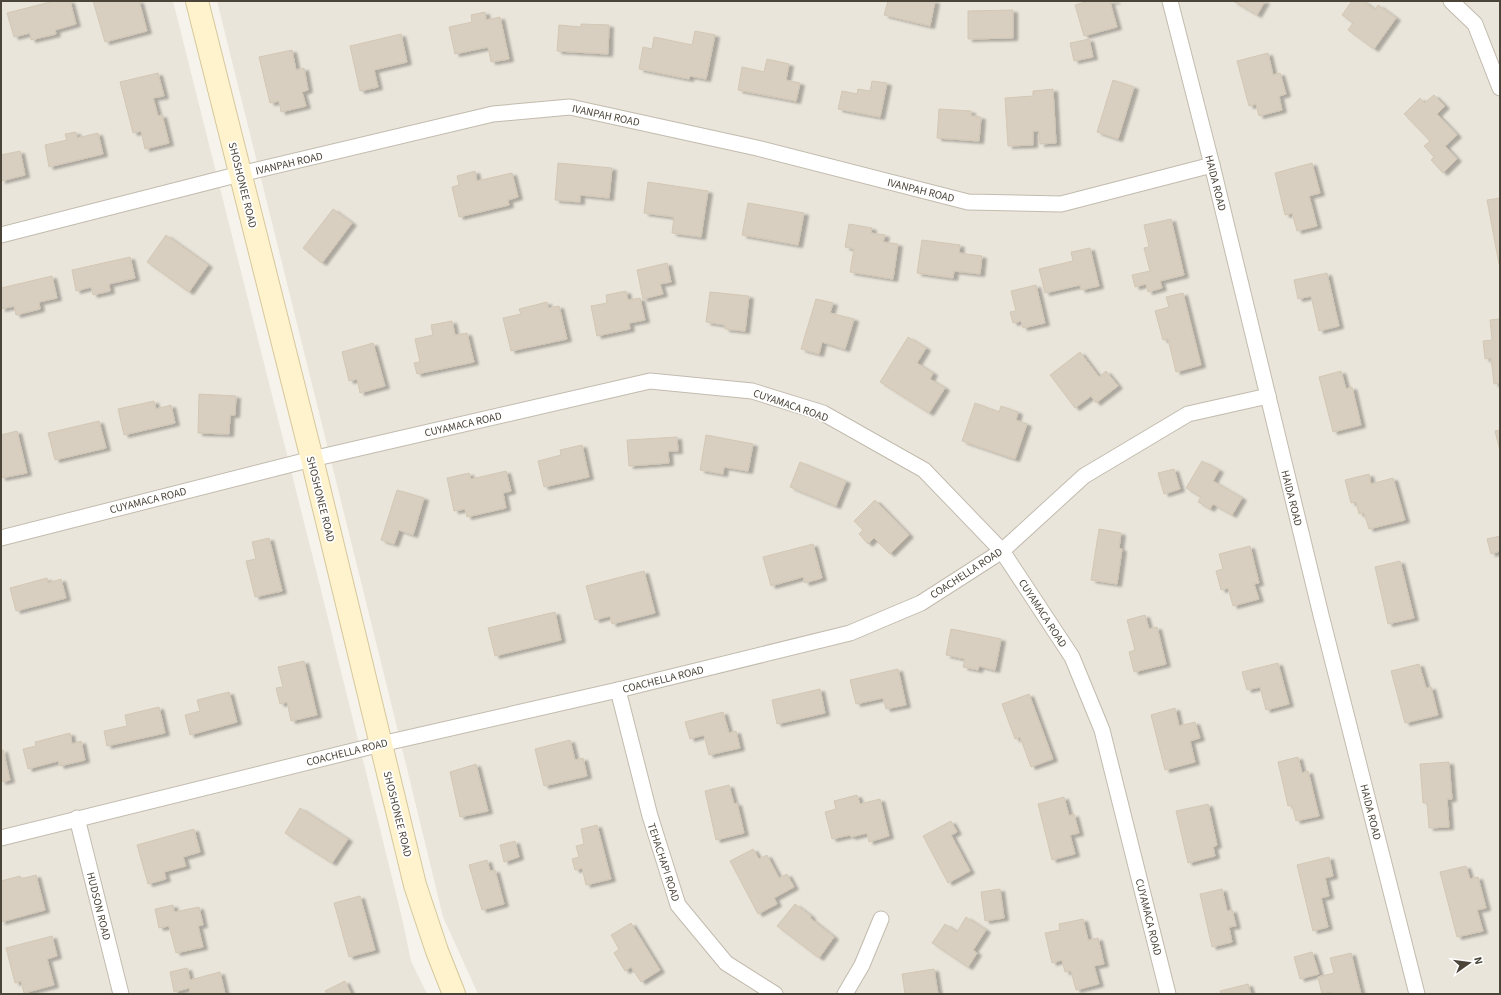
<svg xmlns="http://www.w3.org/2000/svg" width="1501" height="995" viewBox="0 0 1501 995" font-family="'Source Sans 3',sans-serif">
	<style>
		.residential { fill: #eae5da }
		.building { fill: #d8cfc1; stroke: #d3c7b4; filter: url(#shadow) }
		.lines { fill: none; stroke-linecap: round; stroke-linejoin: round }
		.street-casing { stroke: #c2bbae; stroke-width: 17 }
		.secondary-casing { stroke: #d6c79b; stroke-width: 24 }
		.street { stroke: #fff; stroke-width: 15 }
		.secondary { stroke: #fff3cd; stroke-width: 22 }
		.labels { text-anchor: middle; stroke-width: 3.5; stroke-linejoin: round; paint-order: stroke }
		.street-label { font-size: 11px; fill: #4b4439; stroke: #fff }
	</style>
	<defs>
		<filter id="shadow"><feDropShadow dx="4.5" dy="2.5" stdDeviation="1" flood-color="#0004"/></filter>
	</defs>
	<rect width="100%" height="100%" fill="#f6f3ec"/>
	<g class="residential">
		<polygon points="1,1 173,1 318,578 402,918 411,961 427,994 1,994"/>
		<polygon points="217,1 1500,1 1500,994 478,994 443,917 392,707"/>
	</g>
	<g class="building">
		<polygon points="54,1 70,1 76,24 55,30 56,34 31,40 30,33 14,37 7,13"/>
		<polygon points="93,1 139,1 147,31 105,42"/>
		<polygon points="888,1 935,1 930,26 884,15"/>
		<polygon points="1089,1 1116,1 1110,2 1117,27 1084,36 1075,5"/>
		<polygon points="1233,1 1265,1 1257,15"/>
		<polygon points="1352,1 1363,1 1375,10 1378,5 1396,18 1374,49 1348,30 1353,23 1342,15"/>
		<polygon points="1013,10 1013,38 968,39 968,11"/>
		<polygon points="485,12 486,20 500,17 509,59 491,62 488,47 455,54 449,27 472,22 471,15"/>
		<polygon points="581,24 609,25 608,54 557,51 559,25 581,27"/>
		<polygon points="695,31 715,35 706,79 690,76 689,79 639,69 643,47 652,49 654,37 692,45"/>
		<polygon points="401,34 407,62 374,70 378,87 360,91 350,46"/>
		<polygon points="1089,39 1093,57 1074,61 1070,43"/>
		<polygon points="292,50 296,70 304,68 308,90 302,92 306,106 281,112 279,101 270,103 259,57"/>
		<polygon points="1268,53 1273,75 1280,73 1286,94 1279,96 1282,110 1259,116 1256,104 1249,106 1237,61"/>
		<polygon points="767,59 789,64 786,80 800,83 796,101 738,90 742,67 764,72"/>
		<polygon points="158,73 164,96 153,98 158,116 162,115 169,143 145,149 141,131 133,133 120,82"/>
		<polygon points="1113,80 1134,87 1118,139 1097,132"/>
		<polygon points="872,81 887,83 880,117 838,109 842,91 857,94 858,89 870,91"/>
		<polygon points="1053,89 1056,143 1040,144 1039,131 1033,131 1033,145 1008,146 1005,98 1033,96 1033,91"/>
		<polygon points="1434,95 1445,106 1437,114 1457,135 1445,146 1457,159 1443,173 1431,160 1434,157 1424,146 1430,141 1404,114 1420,98 1424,103"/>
		<polygon points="939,109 971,111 971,116 981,117 979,141 937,138"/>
		<polygon points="76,132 77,138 98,133 103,154 49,167 45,145 67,140 65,134"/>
		<polygon points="20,151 25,175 1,181 1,155"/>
		<polygon points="558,163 612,168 609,198 580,195 580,202 555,200"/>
		<polygon points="1312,163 1320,193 1309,196 1317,226 1297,231 1292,213 1285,215 1275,173"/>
		<polygon points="475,171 477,181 512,173 518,197 508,200 509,205 459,217 452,187 459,185 457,176"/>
		<polygon points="648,182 708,191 701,237 672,233 674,217 644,213"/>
		<polygon points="1500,198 1500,264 1499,264 1487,200"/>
		<polygon points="748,203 804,213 798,245 742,235"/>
		<polygon points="333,209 352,223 322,263 303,248"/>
		<polygon points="1171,219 1184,275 1160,281 1162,288 1148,292 1146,284 1135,287 1132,275 1150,271 1144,248 1149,247 1144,225"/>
		<polygon points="849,224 872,228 871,233 885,235 883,242 898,244 893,279 850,272 854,249 845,247"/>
		<polygon points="166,235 208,265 189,292 147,262"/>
		<polygon points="922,240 960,245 959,253 982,256 980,274 954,271 953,278 917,273"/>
		<polygon points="1090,248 1099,286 1081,290 1080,285 1045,293 1039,269 1073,261 1071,252"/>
		<polygon points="130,257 135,278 109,284 110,291 93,295 91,287 76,291 72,270"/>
		<polygon points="667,263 671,282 660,284 663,294 643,299 637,270"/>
		<polygon points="1327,273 1339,326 1319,331 1311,296 1298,299 1294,280"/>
		<polygon points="52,276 57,298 39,302 40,309 16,315 14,306 1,309 1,288"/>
		<polygon points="1036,285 1045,323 1023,328 1021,321 1013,323 1010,312 1016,311 1011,291"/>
		<polygon points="626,291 628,300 640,298 645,320 629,323 630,329 597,336 591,306 607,303 606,295"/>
		<polygon points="710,292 749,296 745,331 725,329 725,325 706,322"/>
		<polygon points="1183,293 1201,365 1176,372 1168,339 1163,340 1155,311 1169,307 1166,297"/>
		<polygon points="816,299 833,303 830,313 854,319 845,349 822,342 819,354 801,349"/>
		<polygon points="547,302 548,308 559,306 567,339 511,351 503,318 521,314 519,309"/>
		<polygon points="1500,319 1500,383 1494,384 1491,358 1485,359 1483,341 1492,340 1490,320"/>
		<polygon points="452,321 455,335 467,333 474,362 417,374 414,363 420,362 415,339 433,335 431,325"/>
		<polygon points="908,337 926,348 917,363 933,373 930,379 945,388 929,413 880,382"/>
		<polygon points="373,343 385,386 360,393 357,379 349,381 342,352"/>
		<polygon points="1080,352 1099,377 1106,371 1118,386 1096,403 1091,396 1075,408 1050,375"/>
		<polygon points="1341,371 1346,389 1352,387 1361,425 1333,432 1319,377"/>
		<polygon points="199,394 236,396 235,415 230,415 229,434 198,433"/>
		<polygon points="154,401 156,409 171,405 175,423 124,435 118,409"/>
		<polygon points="975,403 999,412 1001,406 1018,412 1016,420 1027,424 1015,459 962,441"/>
		<polygon points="99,421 106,448 55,460 48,433"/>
		<polygon points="1500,430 1500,451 1495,431"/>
		<polygon points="17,431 27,473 1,478 1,435"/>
		<polygon points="706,435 753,444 748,471 724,467 723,474 700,470"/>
		<polygon points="677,437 678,451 668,451 669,463 629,466 627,440"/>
		<polygon points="582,445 589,477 544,487 538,461 561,455 560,450"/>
		<polygon points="1202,461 1219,470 1213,481 1242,498 1232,515 1213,504 1210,509 1198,502 1201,497 1186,488"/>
		<polygon points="800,462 846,481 836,506 790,487"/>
		<polygon points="1174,469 1180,489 1164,494 1158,473"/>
		<polygon points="506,471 511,491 503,493 506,508 467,517 465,509 454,511 447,478 469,473 471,479"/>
		<polygon points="1369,474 1371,484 1393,478 1405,520 1369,529 1364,513 1359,514 1356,502 1351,503 1345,480"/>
		<polygon points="397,490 424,498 413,535 399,530 394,544 381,540"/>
		<polygon points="875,500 909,535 890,554 874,538 868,544 859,534 863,530 854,521"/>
		<polygon points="1099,529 1121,533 1119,548 1122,549 1117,584 1091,580"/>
		<polygon points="1500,536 1500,551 1491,554 1487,539"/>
		<polygon points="269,538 282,591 255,597 246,561 256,559 252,542"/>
		<polygon points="813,544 822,578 805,583 803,577 771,586 763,557"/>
		<polygon points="1250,546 1259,583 1254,584 1259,599 1233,606 1228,588 1221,590 1216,571 1223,569 1219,554"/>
		<polygon points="1400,561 1414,618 1388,624 1375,567"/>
		<polygon points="644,571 655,613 612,624 610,616 595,620 586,586"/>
		<polygon points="47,578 48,583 61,579 66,598 16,611 10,588"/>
		<polygon points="555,612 561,640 495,656 488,628"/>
		<polygon points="1145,615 1149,629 1157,627 1166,664 1134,672 1129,652 1135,650 1127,620"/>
		<polygon points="951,629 1001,639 995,670 979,666 978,670 963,667 965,659 946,655"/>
		<polygon points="304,661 317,715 291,721 287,702 280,704 276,688 283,687 278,667"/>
		<polygon points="1278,663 1289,704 1266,710 1260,687 1247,690 1242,672"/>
		<polygon points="1419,664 1426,688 1431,687 1438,715 1405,723 1391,671"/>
		<polygon points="898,669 906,705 886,709 883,698 856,704 850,680"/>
		<polygon points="820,689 825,713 777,724 772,700"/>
		<polygon points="229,692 237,722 190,735 185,715 200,711 197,700"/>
		<polygon points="1029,694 1053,759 1031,767 1020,737 1015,739 1002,704"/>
		<polygon points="159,707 165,733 107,746 104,731 127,726 125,715"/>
		<polygon points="1175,708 1179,726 1195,722 1200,738 1190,741 1195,762 1165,770 1151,715"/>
		<polygon points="723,712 729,733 736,731 740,748 709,755 704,735 690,739 685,722"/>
		<polygon points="70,733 72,744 81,741 85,760 60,766 58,761 28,769 23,749 36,746 35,742"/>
		<polygon points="570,740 575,760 583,758 587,776 544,786 535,749"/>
		<polygon points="1,750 3,750 10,780 1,782"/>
		<polygon points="1298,757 1302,773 1308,771 1319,816 1296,821 1292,805 1288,806 1278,762"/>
		<polygon points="1449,762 1452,799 1447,799 1449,827 1429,828 1427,803 1423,803 1420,764"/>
		<polygon points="476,764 488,811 460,817 450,772"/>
		<polygon points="729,785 734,804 737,803 744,833 716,840 705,791"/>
		<polygon points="857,795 860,804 880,799 889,836 869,842 867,833 851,837 850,835 832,839 825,812 836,809 834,801"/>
		<polygon points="1064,797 1069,816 1074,814 1079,833 1070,835 1075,854 1052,860 1038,804"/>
		<polygon points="1208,804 1217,845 1213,847 1215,856 1188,863 1176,811"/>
		<polygon points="300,808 348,839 332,863 285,833"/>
		<polygon points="951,821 957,832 951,835 970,871 948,883 923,836"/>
		<polygon points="597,825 611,879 586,885 582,868 575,870 572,859 579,857 576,846 584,844 581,829"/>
		<polygon points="194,829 200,852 183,857 186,866 164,872 166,879 148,884 137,845"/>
		<polygon points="515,841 519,857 504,862 500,845"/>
		<polygon points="753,849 759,859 767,855 779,878 787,874 794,887 774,898 777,904 758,914 730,861"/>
		<polygon points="1329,857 1333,876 1325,878 1329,896 1321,898 1328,927 1313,931 1297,865"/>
		<polygon points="487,860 490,871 495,870 504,904 482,910 469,865"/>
		<polygon points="1466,866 1470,879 1478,877 1486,908 1477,910 1483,931 1457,937 1440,872"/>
		<polygon points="36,875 45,910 1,922 1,881 20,876 21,879"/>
		<polygon points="1000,889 1004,918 985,921 981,892"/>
		<polygon points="1222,889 1227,911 1232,910 1236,926 1229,927 1232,942 1212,947 1200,894"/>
		<polygon points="360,896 375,950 349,957 334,903"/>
		<polygon points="795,904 811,916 810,918 834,937 819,958 777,926"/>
		<polygon points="173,905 174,912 199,907 203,925 198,926 203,947 176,953 169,926 159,928 155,909"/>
		<polygon points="966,917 986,930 973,950 977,953 968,967 932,943 945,924 957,932"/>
		<polygon points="1083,919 1088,940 1098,938 1104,964 1094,966 1099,984 1076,990 1071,971 1065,972 1062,960 1052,963 1045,933 1060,930 1059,924"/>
		<polygon points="631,923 660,970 641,982 631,967 625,971 614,953 619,949 611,935"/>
		<polygon points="52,936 57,956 47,959 54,985 24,993 21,981 15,983 6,948"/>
		<polygon points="1312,952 1319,974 1300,979 1294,957"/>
		<polygon points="1351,953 1361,994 1333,994 1332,992 1322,994 1318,977 1334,973 1330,958"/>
		<polygon points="187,968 190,980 220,972 225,994 191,994 189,988 174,992 170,972"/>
		<polygon points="934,969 938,994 905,994 902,974"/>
		<polygon points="345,981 351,994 327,994 325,991"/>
		<polygon points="1248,984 1251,994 1221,994 1220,991"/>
	</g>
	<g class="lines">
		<g class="street-casing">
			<g id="street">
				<polyline points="1170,1 1212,165 1321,615 1417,994"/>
				<polyline points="1451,1 1475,24 1500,88"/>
				<polyline points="1,235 240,174 493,114 570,107 757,148 968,202 1061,204 1212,165"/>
				<polyline points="1,538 312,459 650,381 752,391 823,413 924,470 1002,551 1072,657 1102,730 1168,994"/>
				<polyline points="618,690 650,816 678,905 726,963 775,994"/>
				<polyline points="77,818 121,994"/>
				<polyline points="1,838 381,744 618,690 850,633 921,603 1002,551 1084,476 1188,414 1268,396"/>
				<polyline points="845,994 862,965 881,919"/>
			</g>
		</g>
		<g class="secondary-casing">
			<polyline id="secondary" points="197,1 312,459 415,885 437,951 454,994"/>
		</g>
		<use href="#street" class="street"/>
		<use href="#secondary" class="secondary"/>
	</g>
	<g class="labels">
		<g class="street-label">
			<text transform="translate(606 115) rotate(12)" y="4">IVANPAH ROAD</text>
			<text transform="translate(289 163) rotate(-13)" y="4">IVANPAH ROAD</text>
			<text transform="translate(1216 183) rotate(76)" y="4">HAIDA ROAD</text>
			<text transform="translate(243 185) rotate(76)" y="4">SHOSHONEE ROAD</text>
			<text transform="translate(921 190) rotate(14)" y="4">IVANPAH ROAD</text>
			<text transform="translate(791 405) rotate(19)" y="4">CUYAMACA ROAD</text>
			<text transform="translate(463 424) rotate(-13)" y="4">CUYAMACA ROAD</text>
			<text transform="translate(1292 498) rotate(76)" y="4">HAIDA ROAD</text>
			<text transform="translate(321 499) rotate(76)" y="4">SHOSHONEE ROAD</text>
			<text transform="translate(148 500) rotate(-14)" y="4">CUYAMACA ROAD</text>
			<text transform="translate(966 573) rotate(-33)" y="4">COACHELLA ROAD</text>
			<text transform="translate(1043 613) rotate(57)" y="4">CUYAMACA ROAD</text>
			<text transform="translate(663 679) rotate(-14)" y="4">COACHELLA ROAD</text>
			<text transform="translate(347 752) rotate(-14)" y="4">COACHELLA ROAD</text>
			<text transform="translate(1371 812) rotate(76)" y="4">HAIDA ROAD</text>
			<text transform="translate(398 814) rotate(76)" y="4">SHOSHONEE ROAD</text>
			<text transform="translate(664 862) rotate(72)" y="4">TEHACHAPI ROAD</text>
			<text transform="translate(99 906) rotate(76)" y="4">HUDSON ROAD</text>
			<text transform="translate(1149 917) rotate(76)" y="4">CUYAMACA ROAD</text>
		</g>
	</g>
	<rect width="1501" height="995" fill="none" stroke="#4b4439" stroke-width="4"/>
	<g transform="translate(1469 963) rotate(76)" stroke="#ffffff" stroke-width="3" paint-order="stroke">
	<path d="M0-3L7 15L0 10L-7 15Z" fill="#4b4439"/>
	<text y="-6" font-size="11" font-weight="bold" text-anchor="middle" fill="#4b4439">N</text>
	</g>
</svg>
